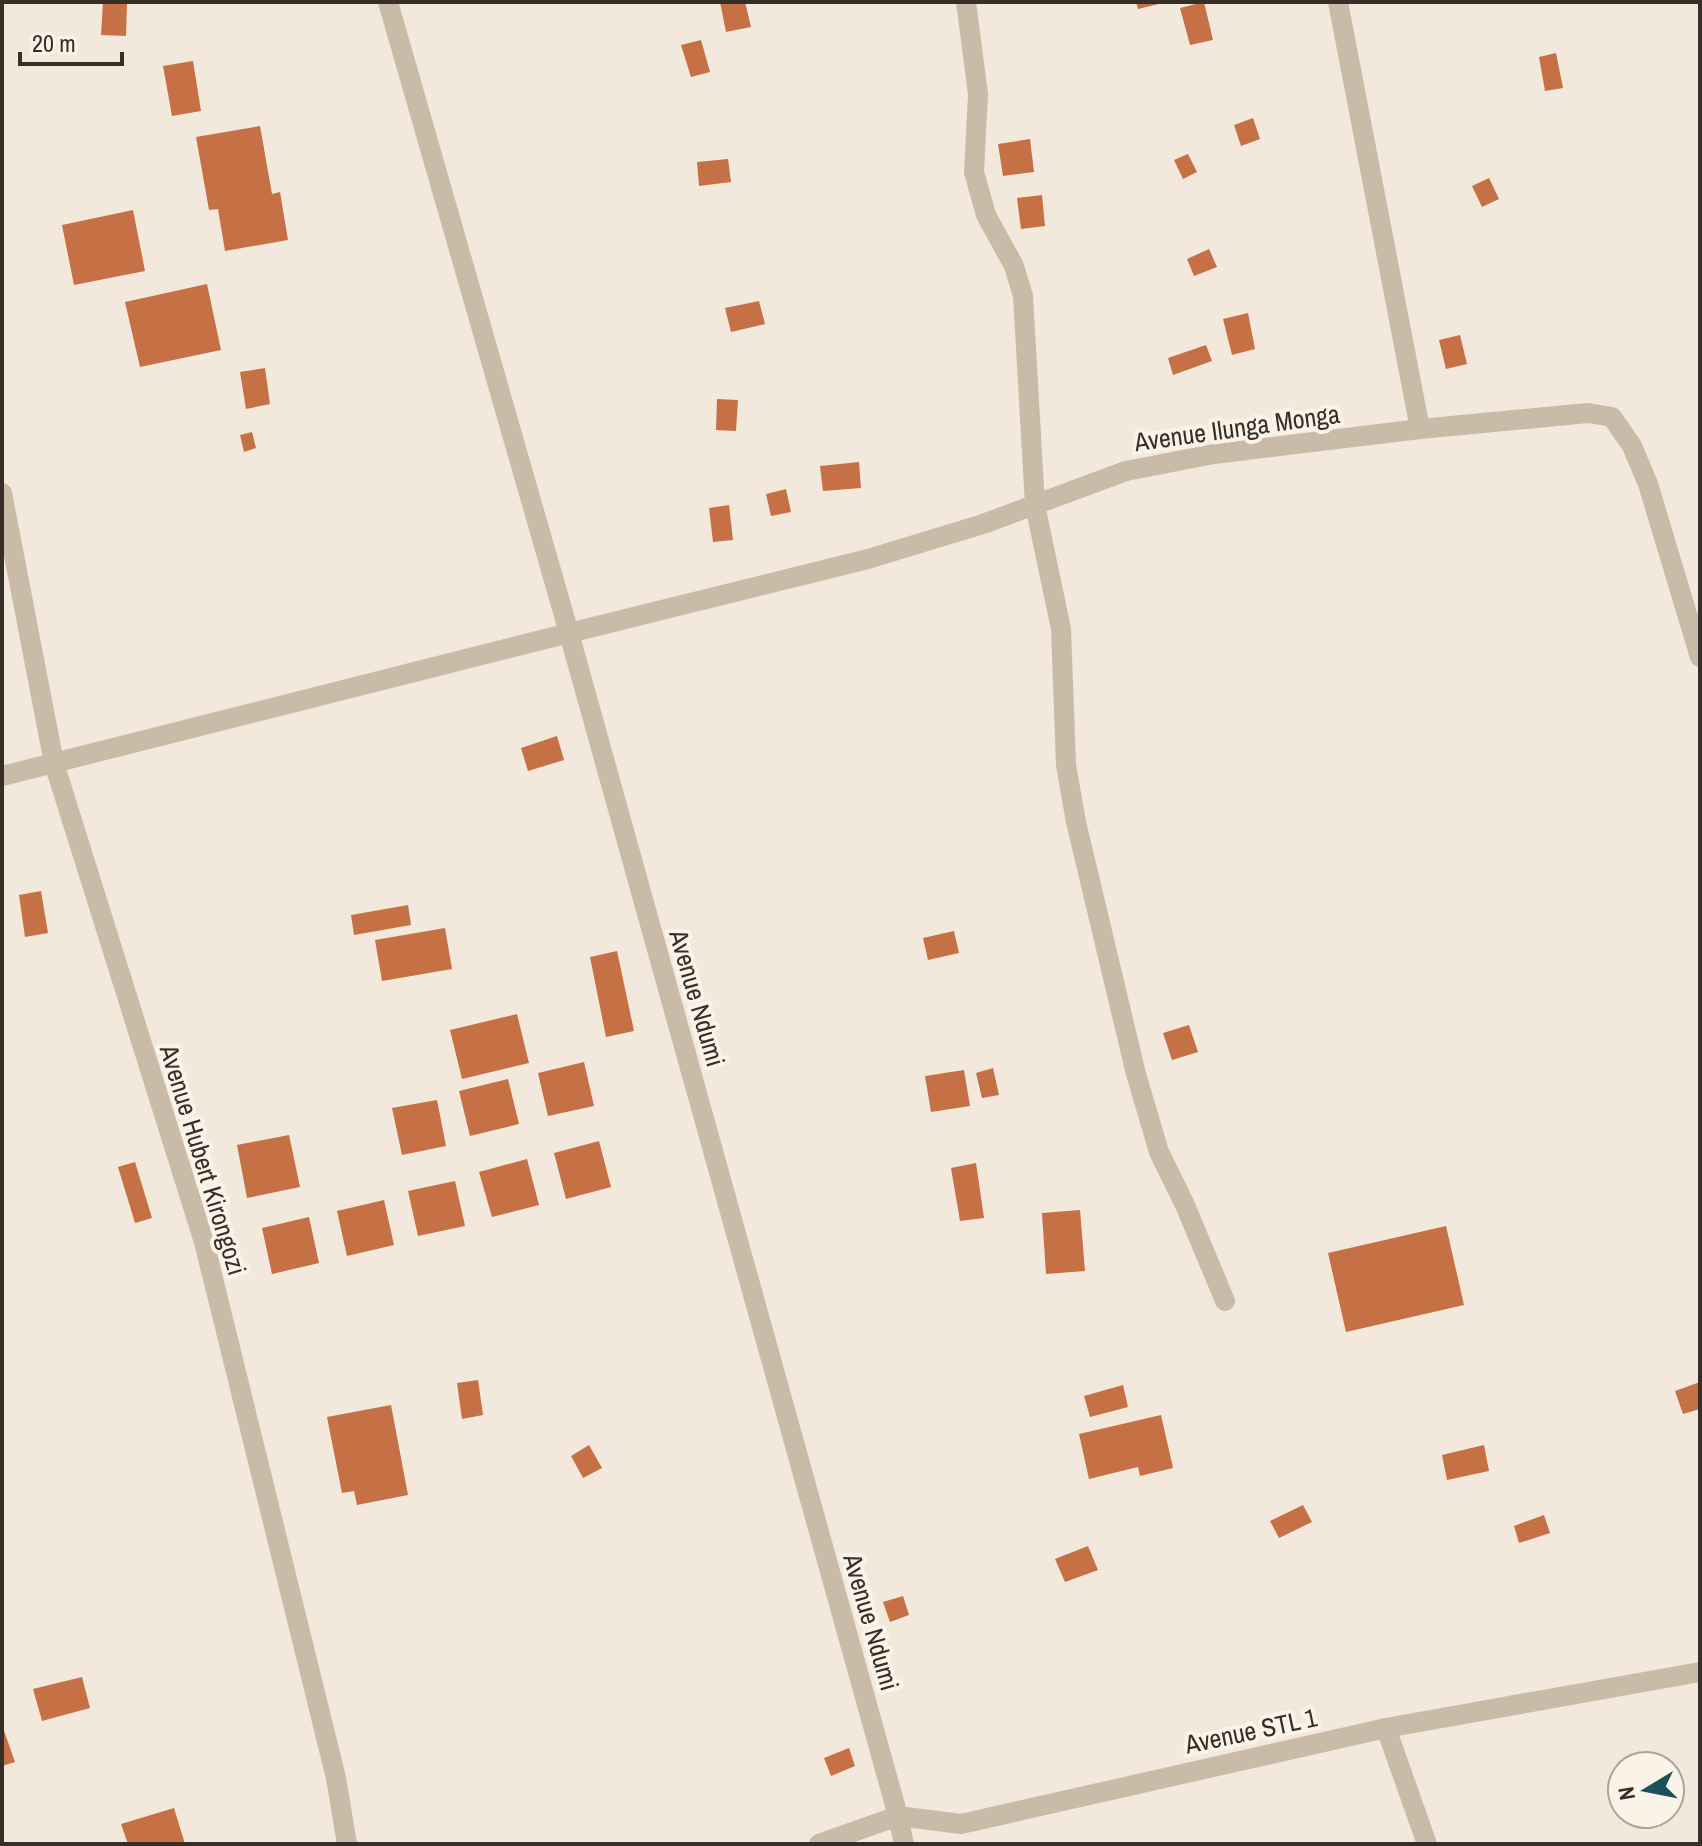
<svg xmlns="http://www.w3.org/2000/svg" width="1702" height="1846" viewBox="0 0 1702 1846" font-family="'Archivo Narrow',sans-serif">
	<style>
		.building { fill: #c67046 }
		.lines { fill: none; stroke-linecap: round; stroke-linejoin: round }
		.street { stroke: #cabaa8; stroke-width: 20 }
		.labels { text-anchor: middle; stroke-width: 8; stroke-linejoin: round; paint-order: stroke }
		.street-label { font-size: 26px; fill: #372e28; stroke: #faf3e8 }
	</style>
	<rect width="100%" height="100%" fill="#f2e9dc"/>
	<g class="building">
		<polygon points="103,2 127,2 126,36 101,35"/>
		<polygon points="720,2 745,2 751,27 726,32"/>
		<polygon points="1136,2 1163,2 1163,3 1138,9"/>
		<polygon points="1204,2 1213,40 1190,45 1180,8"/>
		<polygon points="701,40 710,72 691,77 681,45"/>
		<polygon points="1556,53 1563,88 1545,91 1539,57"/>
		<polygon points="193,61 201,111 172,116 163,66"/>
		<polygon points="1253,118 1260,139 1241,146 1234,125"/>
		<polygon points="260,126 272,194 280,192 288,240 225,251 218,209 209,210 196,137"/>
		<polygon points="1030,139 1034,172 1003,176 998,144"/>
		<polygon points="1188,154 1197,172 1183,179 1174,160"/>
		<polygon points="728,159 731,182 699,186 697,162"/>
		<polygon points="1489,178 1499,199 1482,207 1472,186"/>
		<polygon points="1042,195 1045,226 1021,229 1017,198"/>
		<polygon points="133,210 145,271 74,285 62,225"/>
		<polygon points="1209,249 1217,267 1194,276 1187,259"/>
		<polygon points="207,284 221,350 140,367 125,302"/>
		<polygon points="759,301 765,324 731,332 725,308"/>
		<polygon points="1248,313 1255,349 1232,355 1223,319"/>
		<polygon points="1460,335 1467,364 1446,369 1439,340"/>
		<polygon points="1206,345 1212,361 1173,375 1168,358"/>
		<polygon points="265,368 270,404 246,409 240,372"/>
		<polygon points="717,399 738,400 736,431 716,430"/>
		<polygon points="252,432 256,448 244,452 240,435"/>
		<polygon points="859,462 861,488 823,491 820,466"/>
		<polygon points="786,489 791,512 771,516 766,494"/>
		<polygon points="729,505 733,540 713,542 709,508"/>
		<polygon points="557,736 564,760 528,771 521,748"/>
		<polygon points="41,891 48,933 25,937 19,895"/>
		<polygon points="408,905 411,925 354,935 351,915"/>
		<polygon points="445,928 452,969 382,981 375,940"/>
		<polygon points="954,931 959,953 928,960 923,938"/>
		<polygon points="617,951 634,1031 606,1037 590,957"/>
		<polygon points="517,1014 529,1063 462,1079 450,1030"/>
		<polygon points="1189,1025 1198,1052 1172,1060 1163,1033"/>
		<polygon points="584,1062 594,1106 548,1116 538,1073"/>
		<polygon points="993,1068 999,1095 982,1098 976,1073"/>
		<polygon points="964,1070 970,1106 931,1112 925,1076"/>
		<polygon points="508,1079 519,1124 470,1136 459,1091"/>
		<polygon points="437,1100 446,1146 402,1155 392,1108"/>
		<polygon points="289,1135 300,1187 247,1198 237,1145"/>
		<polygon points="599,1141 611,1187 566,1199 554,1153"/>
		<polygon points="527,1159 539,1205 492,1217 479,1172"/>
		<polygon points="135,1162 152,1218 135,1223 118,1167"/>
		<polygon points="976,1163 984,1218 960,1221 951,1168"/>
		<polygon points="455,1181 465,1226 418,1236 408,1191"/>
		<polygon points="384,1200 394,1245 347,1256 337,1211"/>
		<polygon points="1080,1210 1085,1271 1046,1274 1042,1213"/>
		<polygon points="309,1217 319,1263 272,1274 262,1228"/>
		<polygon points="1446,1226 1464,1305 1346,1332 1328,1253"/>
		<polygon points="478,1380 483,1415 462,1419 457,1383"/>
		<polygon points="1700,1382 1700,1409 1683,1414 1675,1391"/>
		<polygon points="1123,1385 1128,1407 1090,1417 1084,1396"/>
		<polygon points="391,1405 408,1495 357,1505 354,1491 342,1493 327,1417"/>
		<polygon points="1161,1415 1173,1468 1140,1476 1138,1467 1089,1479 1079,1434"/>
		<polygon points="589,1445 602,1468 583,1478 571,1456"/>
		<polygon points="1484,1445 1489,1471 1447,1480 1442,1455"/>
		<polygon points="1303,1505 1312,1522 1279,1538 1270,1521"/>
		<polygon points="1544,1515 1550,1533 1519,1543 1514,1526"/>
		<polygon points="1088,1546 1098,1570 1065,1582 1055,1559"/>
		<polygon points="903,1596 909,1615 890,1622 883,1602"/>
		<polygon points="82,1677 90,1708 42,1721 33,1689"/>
		<polygon points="2,1725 15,1762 2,1766"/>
		<polygon points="849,1748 855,1766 831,1776 824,1758"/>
		<polygon points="174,1808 185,1844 128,1844 121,1824"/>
	</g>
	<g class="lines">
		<g class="street">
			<polyline points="966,2 978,94 974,172 986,215 1014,266 1023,296 1035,505 1061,629 1066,765 1076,822 1136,1074 1159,1152 1185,1205 1225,1301"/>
			<polyline points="1338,2 1420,429"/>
			<polyline points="2,493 54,763 204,1242 336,1778 347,1844"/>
			<polyline points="2,776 569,633 388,2"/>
			<polyline points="1386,1728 1427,1844"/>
			<polyline points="819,1844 898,1816 961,1824 1386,1728 1700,1672"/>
			<polyline points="904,1844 898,1816 569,633 868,559 983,524 1126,471 1214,454 1420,429 1588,413 1612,417 1632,446 1648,484 1700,657"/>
		</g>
	</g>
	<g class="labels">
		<g class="street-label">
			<text transform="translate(1237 428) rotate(-8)" y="9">Avenue Ilunga Monga</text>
			<text transform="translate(697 998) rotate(74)" y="9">Avenue Ndumi</text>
			<text transform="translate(203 1160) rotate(73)" y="9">Avenue Hubert Kirongozi</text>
			<text transform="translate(871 1622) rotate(74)" y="9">Avenue Ndumi</text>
			<text transform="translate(1251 1731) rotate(-12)" y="9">Avenue STL 1</text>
		</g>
	</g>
	<rect width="1702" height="1846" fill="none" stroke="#372e28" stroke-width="8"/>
	<g transform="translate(1646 1790) rotate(260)"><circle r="38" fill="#faf3e8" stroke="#aca49b" stroke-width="2"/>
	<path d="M0-6L14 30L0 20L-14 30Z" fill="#1d5058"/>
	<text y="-12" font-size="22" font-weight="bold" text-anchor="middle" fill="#372e28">N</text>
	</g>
	<path d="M20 52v12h102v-12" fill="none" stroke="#372e28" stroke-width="4"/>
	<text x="32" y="52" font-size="24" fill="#372e28" stroke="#faf3e8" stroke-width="6" paint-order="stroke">20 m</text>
</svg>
